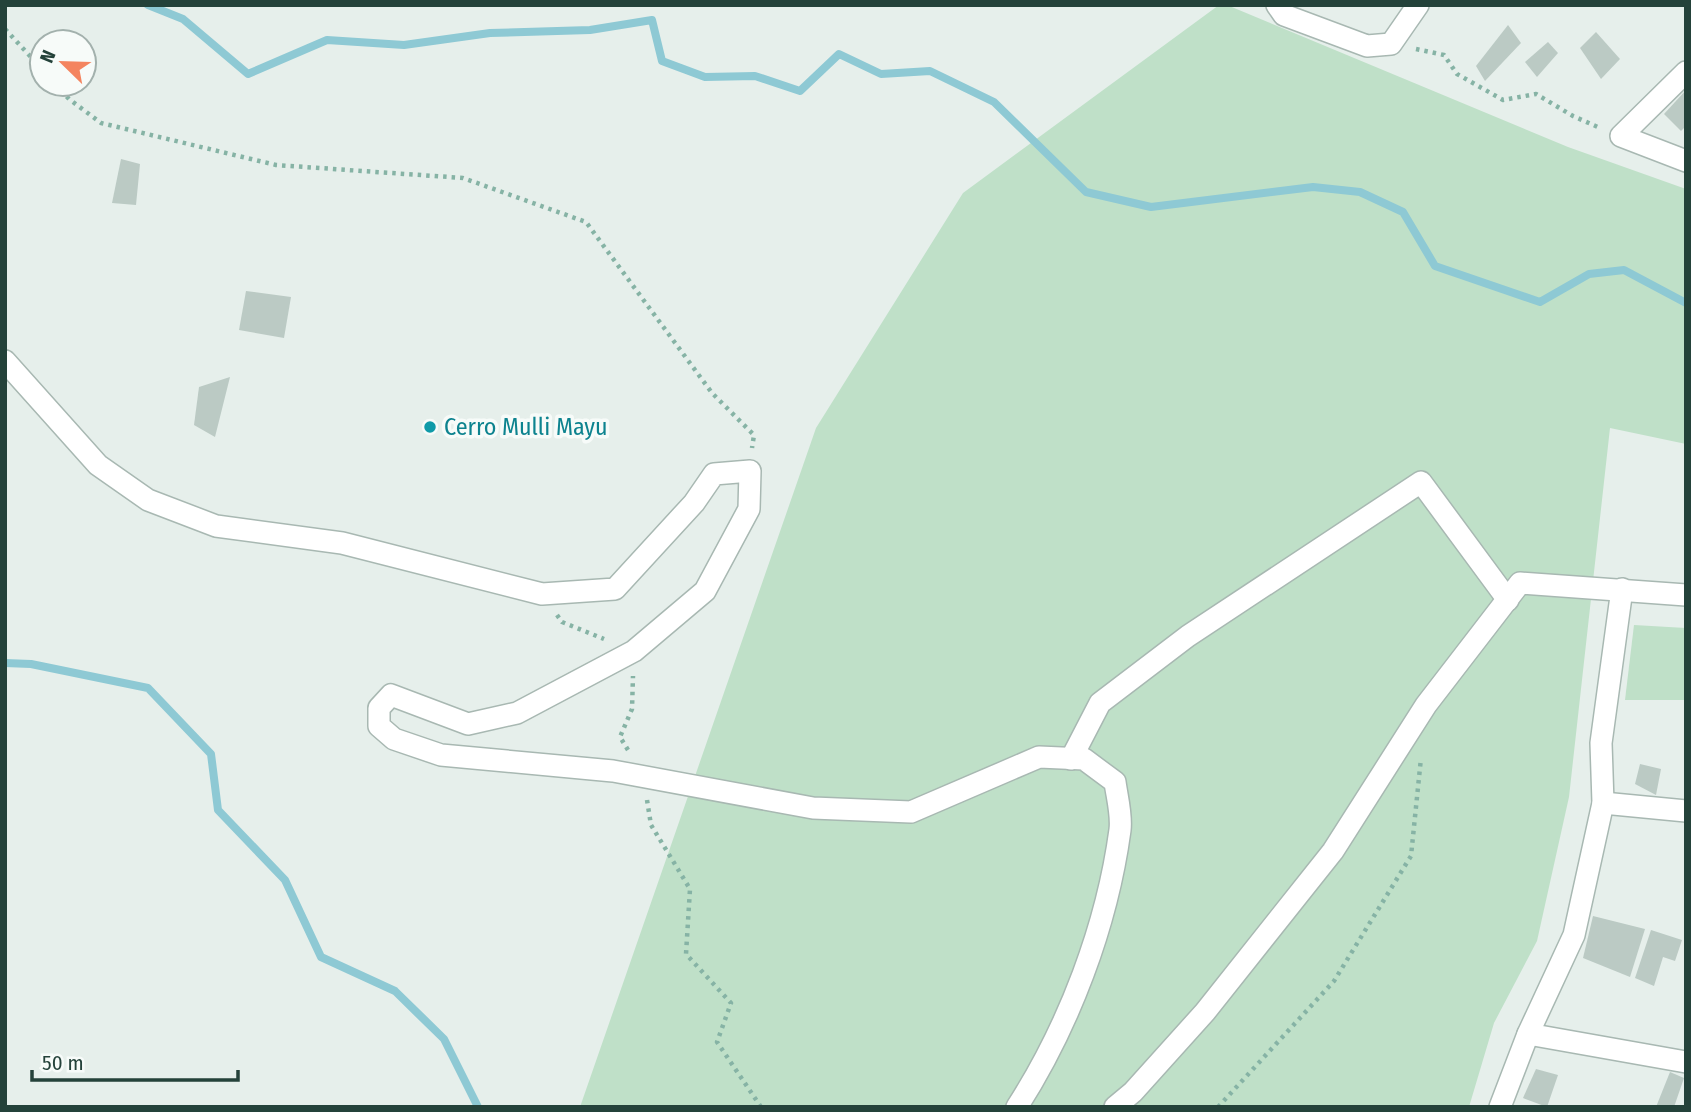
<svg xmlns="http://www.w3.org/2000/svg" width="1691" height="1112" viewBox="0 0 1691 1112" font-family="'Fira Sans Condensed',sans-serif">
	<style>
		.green { fill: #bfe0c8 }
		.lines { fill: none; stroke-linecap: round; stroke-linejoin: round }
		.stream { stroke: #8ec9d4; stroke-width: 8 }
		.building { fill: #bbcac4 }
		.minor-casing { stroke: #a8b8b2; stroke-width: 24 }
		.path { stroke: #86b3a5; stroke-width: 4.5; stroke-dasharray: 3.5 5; stroke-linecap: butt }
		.minor { stroke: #fff; stroke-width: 21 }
		.culture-dot { fill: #0f9aa8; stroke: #f7fbf9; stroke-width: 2.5 }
		.labels { text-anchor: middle; stroke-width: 7; stroke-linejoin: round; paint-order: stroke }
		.culture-label { font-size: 24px; fill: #0d838f; stroke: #f7fbf9; text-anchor: start }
	</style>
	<rect width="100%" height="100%" fill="#e6efeb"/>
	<g class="green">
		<polygon points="1219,5 1227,5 1568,147 1686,189 1686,444 1610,428 1569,797 1537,941 1494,1023 1469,1107 580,1107 816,428 963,193"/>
		<polygon points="1634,625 1686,628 1686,700 1625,700"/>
	</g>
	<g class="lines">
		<g class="stream">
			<polyline points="148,5 183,19 248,74 327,40 404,45 490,33 590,30 652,20 662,61 705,77 755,76 800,91 839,54 881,74 930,71 994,102 1086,192 1151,207 1313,187 1360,192 1403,212 1435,266 1540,302 1589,274 1624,270 1686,303"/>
			<polyline points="5,663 31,664 148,688 211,754 218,810 285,880 321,957 395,991 444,1039 478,1107"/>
		</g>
	</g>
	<g class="building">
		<polygon points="1508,25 1521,43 1485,81 1476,66"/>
		<polygon points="1596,32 1620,59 1601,79 1580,48"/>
		<polygon points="1548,42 1558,53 1537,77 1525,62"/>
		<polygon points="1686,90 1686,126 1681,131 1664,114"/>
		<polygon points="121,159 140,164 136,205 112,203"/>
		<polygon points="246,291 291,297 284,338 239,330"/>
		<polygon points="230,377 215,437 194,425 199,387"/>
		<polygon points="1640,764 1661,769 1656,795 1635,784"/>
		<polygon points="1593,916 1645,929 1630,977 1583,958"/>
		<polygon points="1651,930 1682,940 1675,961 1663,957 1654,986 1635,978"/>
		<polygon points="1536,1069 1558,1075 1547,1107 1523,1098"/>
		<polygon points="1670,1072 1684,1078 1674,1107 1656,1107"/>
	</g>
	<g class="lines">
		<g class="minor-casing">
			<g id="minor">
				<polyline points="1277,5 1284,15 1367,46 1391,44 1418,5"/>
				<polyline points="1686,72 1621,136 1686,161"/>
				<path d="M5 361 98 465 148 500 216 526 342 543 542 594 615 589 694 503 714 474 750 471 749 509 705 591 634 651 517 713 468 724 391 695 379 708V726L394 739 441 755 613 771 813 808 911 812 1039 757 1084 759 1115 782C1117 797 1122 815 1120 830 1107 926 1069 1026 1017 1107"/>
				<polyline points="1071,759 1100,703 1188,636 1421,482 1508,600"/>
				<polyline points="1603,803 1686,811"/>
				<polyline points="1528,1034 1686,1062"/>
				<polyline points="1115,1107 1133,1092 1205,1012 1333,851 1426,705 1520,583 1686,595"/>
				<polyline points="1500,1107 1528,1034 1574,935 1603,803 1601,743 1622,589"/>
			</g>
		</g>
		<g class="path">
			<polyline points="5,29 42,69"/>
			<polyline points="1416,49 1444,55 1457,74 1503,100 1536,94 1573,116 1600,128"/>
			<polyline points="55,84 69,99 101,123 276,165 463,178 586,222 712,393 754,435 752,448"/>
			<polyline points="557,615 562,622 604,639"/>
			<polyline points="628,750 620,737 632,709 633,676"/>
			<polyline points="647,800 651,825 690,889 686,954 731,1003 717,1042 761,1107"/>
			<polyline points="1218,1107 1334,981 1411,856 1421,758"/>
		</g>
		<use href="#minor" class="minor"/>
	</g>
	<circle class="culture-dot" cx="430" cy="427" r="7"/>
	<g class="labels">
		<g class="culture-label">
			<text x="444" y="435">Cerro Mulli Mayu</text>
		</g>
	</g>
	<rect width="1691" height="1112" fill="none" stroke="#24423a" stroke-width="14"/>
	<g transform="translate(63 63) rotate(293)"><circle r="33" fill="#f7fbf9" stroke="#a3b1ad" stroke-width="2"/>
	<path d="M0-5L12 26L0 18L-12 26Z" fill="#f4845f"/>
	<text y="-10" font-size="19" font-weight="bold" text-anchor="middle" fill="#24423a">N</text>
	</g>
	<path d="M32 1070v10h206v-10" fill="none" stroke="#24423a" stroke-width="3.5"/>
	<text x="42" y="1070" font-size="21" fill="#24423a" stroke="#f7fbf9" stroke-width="5" paint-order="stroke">50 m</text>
</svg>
